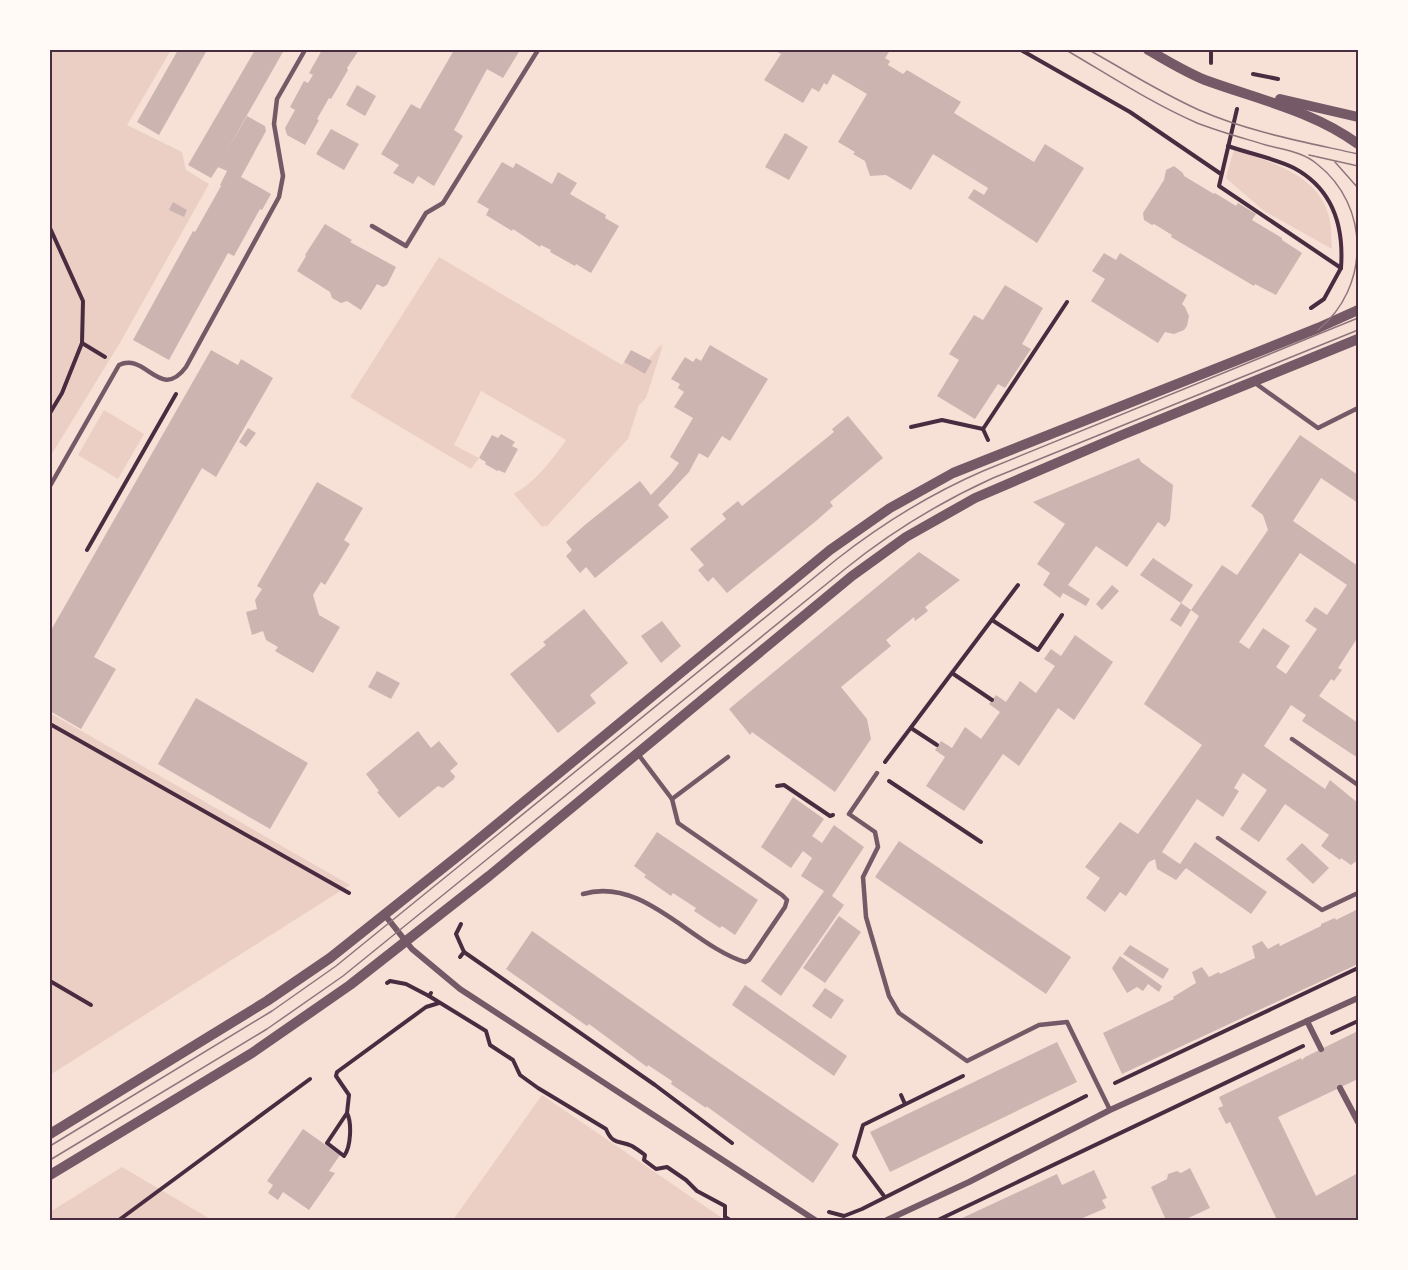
<svg xmlns="http://www.w3.org/2000/svg" width="1408" height="1270" viewBox="0 0 1408 1270" font-family="'Sofia Sans Condensed',sans-serif">
	<style>
		.green { fill: #ebcfc5 }
		.building { fill: #ccb4b1; fill-rule: evenodd }
		.lines { fill: none; stroke-linecap: round; stroke-linejoin: round }
		.path { stroke: #4a2c40; stroke-width: 4 }
		.service { stroke: #755966; stroke-width: 4.5 }
		.minor { stroke: #755966; stroke-width: 6 }
		.tertiary { stroke: #755966; stroke-width: 10 }
		.tram { stroke: #8f747c; stroke-width: 1.5 }
		.neatline { fill: none; stroke: #4a2c40; stroke-width: 2 }
	</style>
	<rect width="100%" height="100%" fill="#f7e1d7"/>
	<g class="green">
		<polygon points="50,50 171,50 127,125 182,152 186,170 209,184 121,341 50,457"/>
		<path d="M1234 149C1269 162 1319 174 1329 217 1332 227 1331 239 1332 249L1264 211 1226 178Z"/>
		<path d="M439 257 622 365 624 362 645 374 651 361 649 359 662 343 660 349 663 345 646 398 639 405 628 439 546 527 545 525 542 527 514 494C535 482 553 459 566 440L481 391 454 445 479 458 471 469 350 397Z"/>
		<polygon points="104,410 144,434 118,479 78,455"/>
		<polygon points="50,713 350,885 50,1075"/>
		<polygon points="542,1095 725,1220 453,1220"/>
		<polygon points="122,1167 212,1220 50,1220 50,1212"/>
	</g>
	<g class="building">
		<polygon points="178,50 207,50 159,135 137,122"/>
		<polygon points="255,50 284,50 225,154 247,116 265,126 266,131 241,177 271,194 262,210 260,209 234,256 228,253 169,360 133,340 193,231 195,232 221,186 220,185 227,171 218,167 222,161 211,178 188,165"/>
		<polygon points="322,50 359,50 347,68 348,70 331,99 329,98 317,119 319,120 305,145 287,135 285,128 295,110 290,107 304,81 308,83 313,75 309,73"/>
		<polygon points="454,50 520,50 503,78 487,69 454,130 463,136 434,186 418,176 413,184 393,173 399,165 381,154 411,104 420,109"/>
		<polygon points="774,50 884,50 889,52 885,58 890,61 888,65 903,74 907,70 961,102 954,113 1034,162 1045,144 1084,168 1037,243 968,198 974,189 984,195 988,188 933,154 911,190 886,175 870,176 865,161 853,154 855,152 838,142 867,94 833,74 827,85 824,83 819,92 812,88 803,103 764,80 781,54"/>
		<polygon points="357,85 376,96 365,116 346,105"/>
		<polygon points="331,129 359,144 344,170 316,154"/>
		<polygon points="785,133 808,147 789,180 765,167"/>
		<polygon points="502,162 513,168 516,163 552,184 558,172 577,183 570,194 606,215 605,218 619,226 591,273 576,264 575,266 550,252 551,250 541,245 540,247 513,229 512,231 486,215 489,209 477,202"/>
		<polygon points="1174,166 1183,173 1184,176 1214,194 1215,193 1236,206 1238,203 1256,214 1252,220 1282,238 1282,240 1302,253 1276,295 1255,284 1254,286 1171,237 1172,235 1154,224 1152,225 1144,220 1143,213 1164,180 1166,170"/>
		<polygon points="173,202 187,210 184,217 169,210"/>
		<polygon points="325,224 352,240 350,242 396,267 387,285 383,287 377,284 361,310 347,301 341,303 332,298 330,292 297,271 306,256 305,255"/>
		<polygon points="1104,253 1116,260 1120,253 1187,295 1182,304 1185,307 1189,316 1187,326 1184,330 1174,334 1165,332 1158,343 1091,301 1105,279 1092,271"/>
		<polygon points="1005,285 1043,308 1022,344 1031,349 1005,388 998,384 975,419 937,396 959,360 949,354 974,315 983,320"/>
		<polygon points="710,345 768,379 730,441 722,436 708,458 699,453 689,472 658,505 669,517 595,578 586,567 580,573 566,556 572,550 566,542 586,524 640,481 651,495 671,474 679,463 670,457 693,418 674,407 684,392 678,388 680,384 671,379 685,357 693,362 696,358 701,361"/>
		<polygon points="211,350 238,365 241,359 273,378 216,477 202,468 94,657 116,669 81,729 50,711 50,632"/>
		<polygon points="631,350 652,361 645,374 624,362"/>
		<polygon points="848,416 883,458 830,502 833,506 816,521 727,593 713,577 708,582 698,570 704,565 690,549 726,519 722,514 738,501 742,506 834,432 832,429"/>
		<polygon points="248,428 256,433 246,447 239,442"/>
		<polygon points="501,434 515,442 512,446 518,449 505,473 498,470 497,471 485,464 486,462 479,458 492,435 498,438"/>
		<path d="M1300 435 1358 475V503L1321 478 1293 521 1358 566V637L1338 668 1342 670 1334 681 1331 679 1319 696 1358 723V758L1302 721 1306 715 1291 705 1264 746 1325 789 1330 780 1358 803V860L1351 865 1341 858 1340 860 1321 846 1329 835 1285 804 1259 842 1240 829 1267 790 1243 773 1234 788 1239 791 1223 817 1197 799 1162 852 1180 864 1195 842 1267 892 1251 914 1186 868 1176 880 1157 869 1155 859 1149 862 1126 896 1120 892 1105 912 1086 898 1100 878 1085 867 1120 822 1138 834 1202 745 1144 704 1199 616 1191 610 1181 627 1170 620 1181 603 1191 610 1222 565 1237 575 1268 530 1263 515 1251 506ZM1300 553 1347 585 1327 615 1315 607 1305 621 1317 629 1286 674 1276 667 1290 646 1263 628 1249 649 1239 642Z"/>
		<polygon points="1139,458 1141,462 1173,485 1170,520 1165,527 1158,522 1127,567 1096,546 1068,585 1090,599 1086,606 1063,593 1060,598 1043,585 1050,573 1037,564 1065,524 1033,502"/>
		<polygon points="317,482 363,508 344,540 350,544 325,585 321,582 313,595 319,615 340,627 313,673 275,651 278,647 266,640 263,631 252,635 246,612 257,609 255,600 262,589 257,586"/>
		<polygon points="919,552 960,580 925,607 928,611 915,621 914,617 886,640 891,646 841,687 867,719 871,739 835,792 752,732 750,735 729,709"/>
		<polygon points="1153,558 1193,585 1181,603 1140,575"/>
		<polygon points="1112,585 1119,591 1102,610 1096,604"/>
		<polygon points="584,609 628,663 590,695 596,703 558,733 510,674 546,645 543,642"/>
		<polygon points="662,621 681,646 661,663 641,636"/>
		<polygon points="1075,635 1113,662 1074,720 1058,708 1019,766 1003,754 964,811 926,786 945,757 935,750 941,741 952,748 965,727 981,739 1000,712 989,704 996,695 1006,702 1020,681 1036,693 1055,666 1044,659 1051,649 1061,656"/>
		<polygon points="377,671 400,683 391,699 368,687"/>
		<polygon points="196,698 308,763 270,829 158,764"/>
		<polygon points="418,731 431,748 439,741 458,764 450,771 455,776 454,779 443,788 438,786 399,818 377,792 379,791 366,774"/>
		<polygon points="793,797 824,819 812,836 822,843 834,825 864,847 832,896 844,905 781,996 761,981 824,891 801,876 812,858 803,851 791,868 761,847"/>
		<polygon points="657,832 758,900 735,935 722,926 720,928 694,911 696,908 673,893 671,896 644,877 646,875 634,866"/>
		<polygon points="899,841 1071,957 1046,994 875,877"/>
		<polygon points="1302,843 1329,868 1313,884 1286,859"/>
		<polygon points="1358,909 1358,964 1122,1074 1103,1033 1174,999 1173,997 1196,983 1192,972 1202,967 1209,977 1219,972 1220,974 1255,958 1252,946 1262,941 1268,949 1279,943 1280,946 1321,926 1321,924 1335,918 1336,920"/>
		<polygon points="839,916 861,932 825,983 803,968"/>
		<polygon points="532,931 714,1059 839,1144 813,1183 706,1106 706,1108 671,1084 672,1081 648,1065 647,1067 589,1024 587,1026 506,969"/>
		<polygon points="1130,945 1169,969 1163,979 1123,954"/>
		<polygon points="1120,956 1162,986 1159,992 1148,984 1143,991 1137,987 1127,993 1112,968"/>
		<polygon points="745,985 847,1056 834,1076 732,1005"/>
		<polygon points="825,988 844,1000 831,1019 812,1006"/>
		<polygon points="1358,1031 1358,1079 1278,1117 1316,1196 1358,1173 1358,1220 1277,1220 1230,1122 1226,1124 1218,1108 1223,1106 1219,1097 1301,1058 1302,1060 1305,1057"/>
		<polygon points="1057,1042 1077,1082 890,1172 870,1132"/>
		<polygon points="303,1129 340,1155 329,1171 335,1173 309,1210 283,1192 278,1200 268,1193 273,1185 267,1181"/>
		<polygon points="1190,1168 1210,1208 1184,1220 1166,1220 1151,1187 1167,1179 1168,1174 1177,1171 1181,1173"/>
		<polygon points="1094,1170 1107,1198 1102,1200 1106,1208 1078,1220 958,1220 1057,1174 1062,1185"/>
	</g>
	<g class="lines">
		<g class="path">
			<polyline points="1021,50 1130,112 1221,174"/>
			<polyline points="1211,63 1211,50"/>
			<polyline points="1253,74 1278,79"/>
			<polyline points="1237,109 1219,186 1341,268 1324,299 1311,308"/>
			<path d="M1228 146C1247 153 1277 159 1294 168 1333 189 1344 227 1341 268"/>
			<polyline points="50,228 83,301 82,343 62,393 50,413"/>
			<polyline points="82,343 105,357"/>
			<polyline points="911,427 942,420 983,429"/>
			<polyline points="988,440 983,429 1067,302"/>
			<polyline points="87,550 176,394"/>
			<polyline points="992,620 1038,650 1062,615"/>
			<polyline points="952,673 992,700"/>
			<polyline points="50,724 349,893"/>
			<polyline points="911,728 937,745"/>
			<polyline points="885,762 1018,585"/>
			<polyline points="889,781 981,842"/>
			<polyline points="777,786 784,785 830,816 833,815"/>
			<polyline points="464,952 655,1085 732,1143"/>
			<polyline points="460,957 464,952 456,934 461,924"/>
			<polyline points="50,981 91,1005"/>
			<polyline points="387,983 390,981 406,984 429,996 431,993"/>
			<path d="M429 996 486 1031 490 1045 513 1060 520 1075 538 1088 606 1129C613 1146 620 1140 632 1146 637 1149 641 1152 645 1155L644 1160 656 1169 667 1167 686 1180 697 1191 725 1206V1217L730 1220"/>
			<polyline points="1332,1033 1358,1021"/>
			<polyline points="1115,1083 1358,968"/>
			<polyline points="901,1095 905,1104"/>
			<path d="M347 1113C352 1123 351 1147 344 1156L327 1143 347 1113 349 1095 336 1076 337 1072 426 1007 439 1003"/>
			<polyline points="884,1196 854,1156 863,1125 963,1076"/>
			<polyline points="829,1212 844,1216 862,1209 1086,1096"/>
			<polyline points="119,1220 310,1079"/>
			<polyline points="938,1220 1303,1046"/>
		</g>
		<g class="service">
			<polyline points="372,226 406,246 426,213 443,203 538,50"/>
			<polyline points="1255,383 1318,428 1358,408"/>
			<path d="M50 486 119 365C146 352 160 402 186 367L279 197 283 176 274 124 277 99 305 50"/>
			<polyline points="1292,739 1358,785"/>
			<polyline points="877,773 849,814 875,832 878,847 863,877 866,917 889,996 899,1013 967,1061 1039,1025 1067,1022 1110,1110"/>
			<polyline points="672,799 728,757"/>
			<polyline points="1218,838 1322,910 1358,893"/>
			<path d="M583 894C644 876 692 946 745 962L749 960 785 907 787 900 782 895 678 823 672 799 638 754"/>
		</g>
		<g class="minor">
			<polyline points="384,914 412,949 460,989 815,1220"/>
			<polyline points="1307,1021 1321,1049"/>
			<polyline points="1340,1088 1358,1122"/>
			<polyline points="887,1220 969,1182 1110,1110 1358,998"/>
		</g>
		<g class="tertiary">
			<path d="M1148 50C1166 60 1185 72 1205 80 1257 99 1313 111 1358 144"/>
			<polyline points="1280,99 1358,117"/>
			<polyline points="50,1134 267,1001 330,958 468,848 830,550 890,508 953,473 1318,328 1358,310"/>
			<polyline points="50,1175 252,1053 350,985 489,876 852,576 906,537 975,498 1122,435 1358,339"/>
		</g>
		<g class="tram">
			<path d="M1066 50C1109 75 1151 103 1197 123 1220 132 1243 138 1266 145 1284 150 1303 152 1317 164 1371 206 1370 288 1318 330"/>
			<path d="M1089 50C1125 70 1161 93 1199 110 1249 132 1305 142 1358 154"/>
			<polyline points="1309,155 1358,166"/>
			<polyline points="1335,162 1358,188"/>
			<path d="M50 1146 272 1011 336 966 837 559C883 523 930 494 983 471L1358 318"/>
			<path d="M50 1160 267 1029 343 976 845 569C892 531 938 503 993 478L1358 330"/>
		</g>
	</g>
	<rect width="1408" height="1270" fill="none" stroke="#fffaf5" stroke-width="102"/>
	<rect x="51" y="51" width="1306" height="1168" class="neatline"/>
</svg>
